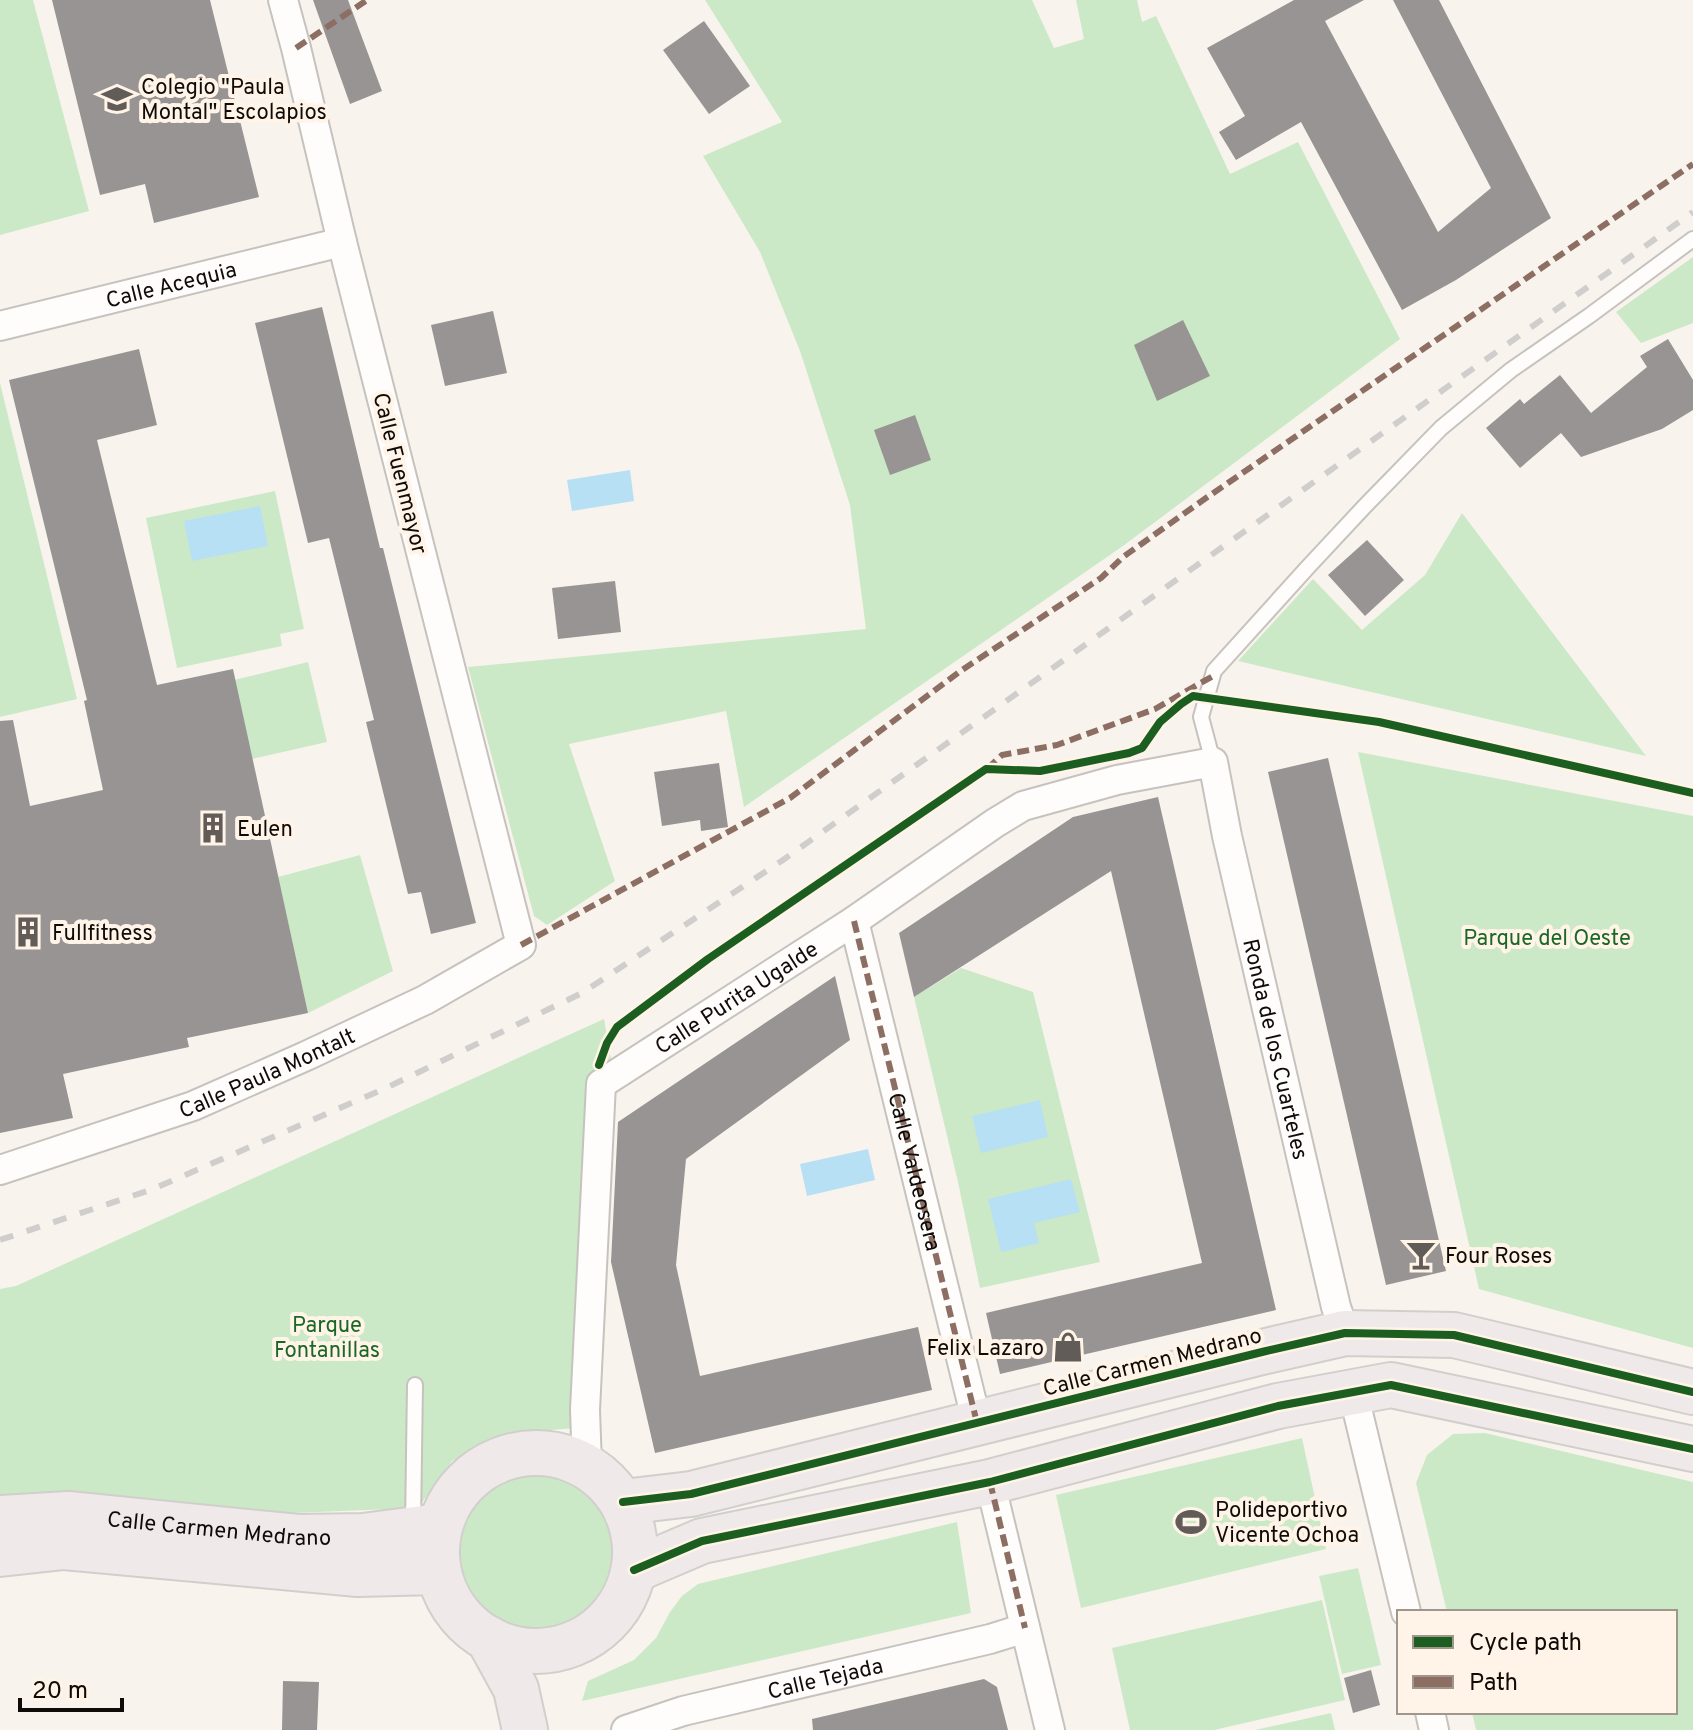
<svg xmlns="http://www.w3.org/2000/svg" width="1693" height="1730" viewBox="0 0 1693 1730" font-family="Overpass,sans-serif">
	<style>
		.green { fill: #cbe9c7 }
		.water { fill: #b7e0f4 }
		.building { fill: #979493 }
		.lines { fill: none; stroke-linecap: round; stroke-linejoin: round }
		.lane-casing { stroke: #c6c2bd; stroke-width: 18 }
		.street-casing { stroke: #c6c2bd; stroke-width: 32 }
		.primary-casing { stroke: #d1cfcc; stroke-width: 48 }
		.lane { stroke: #fefdfc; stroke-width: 14 }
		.street { stroke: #fefdfc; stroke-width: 28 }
		.primary { stroke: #f0e9e9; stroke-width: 44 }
		.rail { stroke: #d0cecd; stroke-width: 6; stroke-dasharray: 14 14; stroke-linecap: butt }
		.quiet { stroke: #8d6e63; stroke-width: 6; stroke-dasharray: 12 6; stroke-linecap: butt }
		.cycleway-casing { stroke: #fff4e7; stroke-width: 13 }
		.cycleway { stroke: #1b5e20; stroke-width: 8 }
		.labels { text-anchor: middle; stroke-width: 8; stroke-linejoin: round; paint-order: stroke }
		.poi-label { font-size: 22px; fill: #0f0b08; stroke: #fff4e7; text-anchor: start }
		.street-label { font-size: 22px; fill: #0f0b08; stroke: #fff4e7 }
		.park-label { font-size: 22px; fill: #1a6825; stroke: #fff4e7 }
	</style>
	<rect width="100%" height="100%" fill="#f9f3ed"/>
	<g class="green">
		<polygon points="0,0 33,0 89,211 0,235"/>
		<polygon points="705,0 1032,0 1054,48 1084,39 1076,0 1137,0 1142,22 1156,16 1230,174 1298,142 1400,339 1123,546 744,807 726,711 569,744 615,881 547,925 534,916 468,667 866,629 850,505 800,351 760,252 703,156 782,122"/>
		<polygon points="1693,257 1693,323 1641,343 1616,312"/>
		<polygon points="0,383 77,699 0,717"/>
		<polygon points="275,491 304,629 280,634 282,646 177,668 146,518"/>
		<polygon points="1462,513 1646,756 1238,661 1313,579 1362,630 1425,575"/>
		<polygon points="308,662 327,742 252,759 234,680"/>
		<polygon points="1358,752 1693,816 1693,1348 1479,1289"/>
		<polygon points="360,855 393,971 308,1013 278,877"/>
		<polygon points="961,968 1033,992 1100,1262 980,1288 958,1182 914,997"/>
		<polygon points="604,1019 612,1065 576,1428 527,1432 452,1461 418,1508 68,1522 0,1521 0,1289 16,1286"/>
		<polygon points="1485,1433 1693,1482 1693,1730 1476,1730 1472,1712 1675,1712 1675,1612 1447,1612 1416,1483 1427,1455 1453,1434"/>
		<polygon points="1302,1438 1326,1549 1081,1608 1056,1495"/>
		<circle cx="535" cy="1551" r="77"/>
		<polygon points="957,1522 971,1613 582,1701 588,1681 634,1660 656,1638 670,1612 682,1596 698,1584"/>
		<polygon points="1358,1568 1381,1665 1342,1674 1319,1576"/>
		<polygon points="1322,1600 1345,1700 1214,1730 1130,1730 1112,1648"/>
		<polygon points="1331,1713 1335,1730 1255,1730"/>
	</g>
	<g class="water">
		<polygon points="630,470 634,501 572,511 567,480"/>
		<polygon points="260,506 268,546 192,561 184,521"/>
		<polygon points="1040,1100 1048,1137 981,1153 972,1116"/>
		<polygon points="868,1149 875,1180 807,1196 800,1164"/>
		<polygon points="1071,1179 1080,1212 1034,1223 1039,1243 1001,1252 988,1199"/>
	</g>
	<g class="building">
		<polygon points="52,0 210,0 259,197 154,223 145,184 100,195"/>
		<polygon points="313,0 348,0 382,91 350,104"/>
		<polygon points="1294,0 1364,0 1325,21 1438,232 1491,188 1393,0 1439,0 1551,218 1456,280 1402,310 1301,122 1236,160 1219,132 1245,116 1207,48"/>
		<polygon points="704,21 750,86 709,114 663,50"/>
		<polygon points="322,307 380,548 383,548 476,923 431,934 421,892 408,894 366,722 374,720 329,538 308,543 255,323"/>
		<polygon points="493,311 507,373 445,386 431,325"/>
		<polygon points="1183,320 1210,376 1157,401 1134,345"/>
		<polygon points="1668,339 1693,380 1693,410 1662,429 1581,457 1561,433 1520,468 1486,428 1520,399 1524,404 1560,375 1591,413 1647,367 1640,356"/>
		<polygon points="139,349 157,425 97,440 157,685 233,669 308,1013 187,1038 189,1047 63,1074 73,1118 0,1133 0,721 13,720 30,806 103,790 84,701 87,700 9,380"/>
		<polygon points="915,415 931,460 890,475 874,430"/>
		<polygon points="1367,540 1404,580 1365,616 1328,575"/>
		<polygon points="615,581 621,632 558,639 552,588"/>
		<polygon points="1328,758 1446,1271 1386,1285 1268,772"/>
		<polygon points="719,763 728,827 701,831 700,820 662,826 654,772"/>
		<polygon points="1158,797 1276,1310 1000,1374 986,1313 1202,1263 1111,871 914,997 899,933 1073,817"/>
		<polygon points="835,976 850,1040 686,1159 676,1265 700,1376 918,1327 932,1390 655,1453 611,1262 618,1122"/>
		<polygon points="1371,1670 1380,1705 1353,1713 1344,1678"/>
		<polygon points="984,1679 997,1687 1008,1730 813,1730 812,1719"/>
		<polygon points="283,1681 319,1682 317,1730 282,1730"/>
	</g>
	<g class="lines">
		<g class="lane-casing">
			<g id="lane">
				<polyline points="1213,762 1201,717 1214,671 1308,567 1364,507 1441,428 1511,370 1589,316 1693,239"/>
				<polyline points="413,1525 415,1385"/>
			</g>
		</g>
		<g class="street-casing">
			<g id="street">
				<path id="s1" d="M0 326 342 242"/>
				<polyline points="854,921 977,1423"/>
				<path id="s2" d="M0 1170 193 1106 306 1056 425 1000 521 945 342 242 296 48 283 0"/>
				<polyline points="1353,1392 1406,1612"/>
				<path id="s3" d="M587 1465 585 1410 601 1084 854 921 995 823 1023 806 1117 780 1213 762 1227 836 1336 1307 1345 1333"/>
				<polyline points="990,1482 1050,1730"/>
				<polyline points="1430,1712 1434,1730"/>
				<path id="s4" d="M626 1730 683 1711 990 1639 1025 1628"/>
			</g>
		</g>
		<g class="primary-casing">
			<g id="primary">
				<circle cx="536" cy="1552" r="99"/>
				<polyline points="623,1502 691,1494 1262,1352 1345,1333 1454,1335 1693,1392"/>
				<path id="s5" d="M0 1518 68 1514 298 1537 363 1536 439 1526"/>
				<polyline points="0,1554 64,1547 358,1574 438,1572"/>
				<polyline points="634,1570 702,1541 990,1482 1278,1406 1391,1385 1693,1449"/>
				<polyline points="488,1638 516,1689 525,1730"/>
			</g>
		</g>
		<use href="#lane" class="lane"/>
		<use href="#street" class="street"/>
		<use href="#primary" class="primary"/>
		<polyline class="rail" points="0,1240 153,1189 386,1088 582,993 783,860 1693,212"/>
		<g class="quiet">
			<polyline points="296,48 367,0"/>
			<polyline points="987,769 1002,755 1057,745 1155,709 1213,676"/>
			<path id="s6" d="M854 921 977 1423"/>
			<polyline points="521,945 790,798 962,670 1101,578 1123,557 1206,498 1693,164"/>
			<polyline points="990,1482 1025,1628"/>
		</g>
		<g class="cycleway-casing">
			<g id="cycleway">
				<polyline points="599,1065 607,1043 617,1027 708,959 986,769 1040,771 1129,753 1142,748 1160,722 1181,704 1193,696 1379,722 1693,793"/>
				<polyline points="623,1502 691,1494 1262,1352 1345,1333 1454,1335 1693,1392"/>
				<polyline points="634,1570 702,1541 990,1482 1278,1406 1391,1385 1693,1449"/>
			</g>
		</g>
		<use href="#cycleway" class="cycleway"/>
	</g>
	<defs>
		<g id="school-bare" transform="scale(2.4)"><path d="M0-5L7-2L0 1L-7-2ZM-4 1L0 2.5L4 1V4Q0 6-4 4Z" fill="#615c58" stroke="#fff4e7" stroke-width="2.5" paint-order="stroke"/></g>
		<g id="building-bare" transform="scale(2.4)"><path d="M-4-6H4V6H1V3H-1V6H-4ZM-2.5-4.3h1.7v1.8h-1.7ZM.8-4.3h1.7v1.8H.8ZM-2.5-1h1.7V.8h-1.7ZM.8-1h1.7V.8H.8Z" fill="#615c58" stroke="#fff4e7" stroke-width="2.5" paint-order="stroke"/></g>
		<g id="bar-bare" transform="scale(2.4)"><path d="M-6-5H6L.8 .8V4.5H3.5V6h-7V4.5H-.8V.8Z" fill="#615c58" stroke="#fff4e7" stroke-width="2.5" paint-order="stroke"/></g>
		<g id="shop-bare" transform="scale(2.4)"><path d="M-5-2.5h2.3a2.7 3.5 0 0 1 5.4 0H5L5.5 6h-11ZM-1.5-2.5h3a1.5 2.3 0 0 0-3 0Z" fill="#615c58" stroke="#fff4e7" stroke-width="2.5" paint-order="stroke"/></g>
		<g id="stadium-bare" transform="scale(2.4)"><path d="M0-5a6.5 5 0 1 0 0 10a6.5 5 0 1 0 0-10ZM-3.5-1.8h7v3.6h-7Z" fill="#615c58" stroke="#fff4e7" stroke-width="2.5" paint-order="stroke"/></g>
	</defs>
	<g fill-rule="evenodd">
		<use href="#school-bare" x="117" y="99"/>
		<use href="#building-bare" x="213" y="828"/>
		<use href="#building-bare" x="28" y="932"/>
		<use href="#bar-bare" x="1421" y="1255"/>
		<use href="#shop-bare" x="1068" y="1347"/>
		<use href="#stadium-bare" x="1191" y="1522"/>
	</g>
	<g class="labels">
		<g class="poi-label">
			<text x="141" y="94">Colegio "Paula<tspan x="141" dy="25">Montal" Escolapios</tspan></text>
			<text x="237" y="836">Eulen</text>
			<text x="52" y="940">Fullfitness</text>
			<text x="1445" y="1263">Four Roses</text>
			<text x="1044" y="1355" text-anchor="end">Felix Lazaro</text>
			<text x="1215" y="1517">Polideportivo<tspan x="1215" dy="25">Vicente Ochoa</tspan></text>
		</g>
		<g class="street-label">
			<text dy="8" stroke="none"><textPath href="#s1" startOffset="176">Calle Acequia</textPath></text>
			<text transform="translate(401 473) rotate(76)" y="8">Calle Fuenmayor</text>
			<text dy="8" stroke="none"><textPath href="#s3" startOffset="542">Calle Purita Ugalde</textPath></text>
			<text dy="8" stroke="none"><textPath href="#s3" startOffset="1376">Ronda de los Cuarteles</textPath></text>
			<text dy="8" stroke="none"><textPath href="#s2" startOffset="284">Calle Paula Montalt</textPath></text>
			<text dy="8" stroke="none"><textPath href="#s6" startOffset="258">Calle Valdeosera</textPath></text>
			<text transform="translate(1152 1361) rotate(-14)" y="8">Calle Carmen Medrano</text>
			<text dy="8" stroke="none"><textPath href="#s5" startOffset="220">Calle Carmen Medrano</textPath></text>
			<text dy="8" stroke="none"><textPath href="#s4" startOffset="206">Calle Tejada</textPath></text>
		</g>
		<g class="park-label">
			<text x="1547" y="945">Parque del Oeste</text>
			<text x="327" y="1332">Parque<tspan x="327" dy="25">Fontanillas</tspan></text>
		</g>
	</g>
	<rect x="1397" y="1610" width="280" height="104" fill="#fff4e7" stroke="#9f978e" stroke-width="2"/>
	<rect x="1413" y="1636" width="40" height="12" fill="#1b5e20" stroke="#9f978e" stroke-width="2"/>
	<text x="1469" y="1650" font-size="24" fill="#0f0b08">Cycle path</text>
	<rect x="1413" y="1676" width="40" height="12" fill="#8d6e63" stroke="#9f978e" stroke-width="2"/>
	<text x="1469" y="1690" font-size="24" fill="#0f0b08">Path</text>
	<path d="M20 1698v12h102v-12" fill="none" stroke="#0f0b08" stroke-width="4"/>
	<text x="32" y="1698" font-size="24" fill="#0f0b08" stroke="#fff4e7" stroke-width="6" paint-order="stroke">20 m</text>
</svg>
